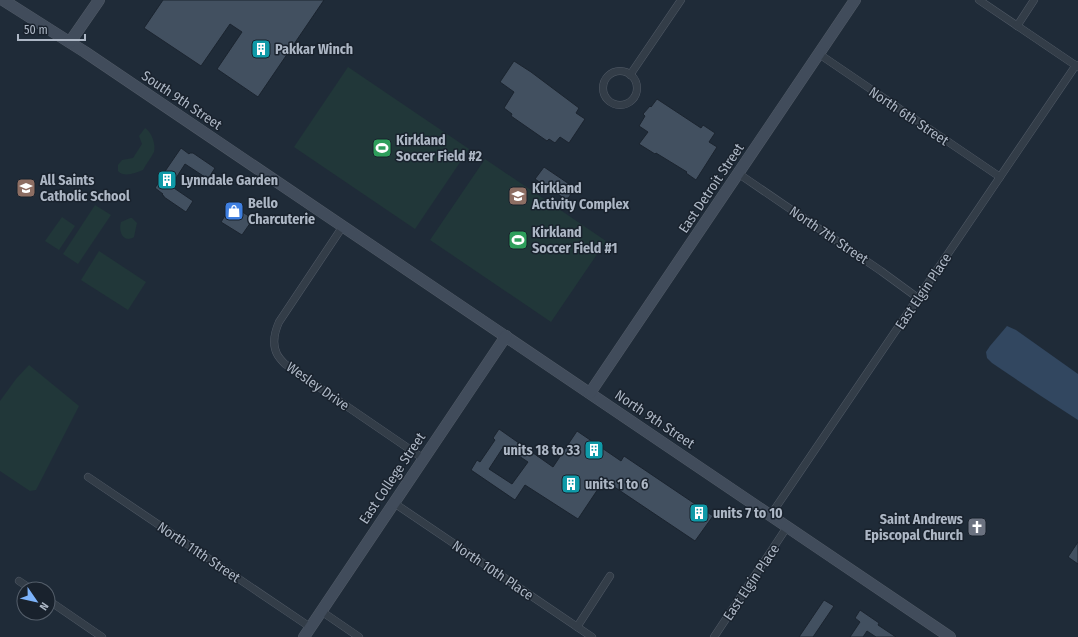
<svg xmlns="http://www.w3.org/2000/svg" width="1078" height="637" viewBox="0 0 1078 637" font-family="'Fira Sans Condensed',sans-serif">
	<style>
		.green { fill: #213739 }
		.water { fill: #324760 }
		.building { fill: #425060; stroke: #1b242f; fill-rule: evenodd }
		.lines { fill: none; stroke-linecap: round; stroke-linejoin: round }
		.street-casing { stroke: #515a66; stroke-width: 8 }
		.secondary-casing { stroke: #515a66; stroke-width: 12 }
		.street { stroke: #333d48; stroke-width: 7 }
		.secondary { stroke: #414c5b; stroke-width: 11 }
		.labels { text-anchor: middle; stroke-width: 3; stroke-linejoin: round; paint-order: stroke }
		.poi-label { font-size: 14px; font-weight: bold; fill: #adb7c5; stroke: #19222d; text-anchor: start }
		.street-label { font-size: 14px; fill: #adb7c5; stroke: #19222d }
	</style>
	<rect width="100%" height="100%" fill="#1f2b38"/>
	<g class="green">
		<polygon points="348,67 469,149 415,229 294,147"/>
		<path d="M145 128C152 132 156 145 154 152 151 158 146 164 143 170 135 173 124 178 118 171V165L122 160 133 158 142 144 139 136Z"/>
		<polygon points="485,159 606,241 551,322 430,240"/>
		<polygon points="95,205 111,215 78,264 63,254"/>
		<polygon points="62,217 75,226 59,250 45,241"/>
		<path d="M130 218H132L137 223 134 237C123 244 118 231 121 222Z"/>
		<polygon points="99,251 146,282 128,310 81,280"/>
		<polygon points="29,365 79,406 36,490 30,491 0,471 0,401 16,379"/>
	</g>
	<polygon class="water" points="1007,326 1016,330 1078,374 1078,420 1041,396 992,363 987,358 986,352 990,346"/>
	<g class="building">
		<polygon points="163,0 324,0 258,97 217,69 242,32 230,24 201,66 144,28"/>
		<polygon points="514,61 531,72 579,108 576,113 585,119 569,143 560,137 555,143 549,139 547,141 511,116 512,114 504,108 514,92 500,82"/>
		<polygon points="657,99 701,128 703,125 715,133 709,142 717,147 696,180 686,173 687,172 656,153 655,154 639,144 648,132 639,126 645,116 643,114 650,106 651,107"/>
		<polygon points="181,148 189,154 190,153 193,153 215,168 208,179 185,164 171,186 193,201 186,212 164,197 164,196 162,195 163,194 155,188 160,180 159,180"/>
		<polygon points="544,167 575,188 567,200 535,179"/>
		<polygon points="232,205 253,219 242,235 221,222"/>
		<path d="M499 429 553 467 577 431 621 461 624 456 713 516 695 541 604 480 578 519 525 485 515 500 471 470 477 460 480 462 495 440 493 438ZM504 446 528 462 512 484 489 469Z"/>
		<polygon points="1078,542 1078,564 1068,557"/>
		<polygon points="824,600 834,606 813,637 799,637"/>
		<polygon points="860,610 879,623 878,625 896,637 876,637 867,631 863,637 850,637 860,622 855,618"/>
	</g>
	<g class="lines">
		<g class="street-casing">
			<g id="street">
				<polyline points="979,0 1078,67"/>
				<polyline points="1017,26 1034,0"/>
				<polyline points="819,54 1000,177"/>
				<circle cx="620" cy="88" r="17"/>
				<polyline points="630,75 681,0"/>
				<polyline points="739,174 881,271 918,298"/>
				<path d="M343 226 279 322C275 331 272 344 277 354 279 358 282 361 285 364L424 459"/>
				<polyline points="88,477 310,627"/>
				<polyline points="394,503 592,637"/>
				<polyline points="770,516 1076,65"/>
				<polyline points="19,581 31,589"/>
				<polyline points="48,600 102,637"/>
				<polyline points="321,611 359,637"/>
				<polyline points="577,627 610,576"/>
				<polyline points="714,637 787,527"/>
			</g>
		</g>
		<g class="secondary-casing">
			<g id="secondary">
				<polyline points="3,0 85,52 950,637"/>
				<polyline points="70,42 99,0"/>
				<polyline points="590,393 855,0"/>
				<polyline points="304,637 506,336"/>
			</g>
		</g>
		<use href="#street" class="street"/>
		<use href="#secondary" class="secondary"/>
	</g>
	<defs>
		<g id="building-square" transform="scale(1)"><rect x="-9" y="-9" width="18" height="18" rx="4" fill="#0f9aa8" stroke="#19222d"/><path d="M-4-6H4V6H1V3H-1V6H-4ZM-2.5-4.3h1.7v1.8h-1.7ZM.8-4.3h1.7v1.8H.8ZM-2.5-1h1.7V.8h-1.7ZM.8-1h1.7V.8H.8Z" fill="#fff"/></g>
		<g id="stadium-square" transform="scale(1)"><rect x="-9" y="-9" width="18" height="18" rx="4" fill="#2e9e5b" stroke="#19222d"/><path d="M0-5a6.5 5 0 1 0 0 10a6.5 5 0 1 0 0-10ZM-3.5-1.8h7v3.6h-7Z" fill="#fff"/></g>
		<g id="school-square" transform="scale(1)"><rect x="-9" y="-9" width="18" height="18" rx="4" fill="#8d6e63" stroke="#19222d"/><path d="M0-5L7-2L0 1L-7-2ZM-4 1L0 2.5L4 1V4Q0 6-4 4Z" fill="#fff"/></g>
		<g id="shop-square" transform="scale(1)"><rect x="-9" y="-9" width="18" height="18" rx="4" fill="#3f7fe0" stroke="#19222d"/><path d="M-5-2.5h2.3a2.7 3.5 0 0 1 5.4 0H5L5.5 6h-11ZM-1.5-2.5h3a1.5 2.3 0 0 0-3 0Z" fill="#fff"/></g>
		<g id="church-square" transform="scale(1)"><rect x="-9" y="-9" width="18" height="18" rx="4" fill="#6b7280" stroke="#19222d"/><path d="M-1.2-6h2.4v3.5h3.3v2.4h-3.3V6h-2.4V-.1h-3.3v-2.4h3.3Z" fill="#fff"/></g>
	</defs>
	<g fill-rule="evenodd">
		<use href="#building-square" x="261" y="49"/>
		<use href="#stadium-square" x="382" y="148"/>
		<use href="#building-square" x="167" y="180"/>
		<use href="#school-square" x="26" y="188"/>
		<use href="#school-square" x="518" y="196"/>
		<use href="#shop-square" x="234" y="211"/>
		<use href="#stadium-square" x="518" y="240"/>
		<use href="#building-square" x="594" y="450"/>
		<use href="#building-square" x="571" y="484"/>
		<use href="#building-square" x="699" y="513"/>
		<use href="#church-square" x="977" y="527"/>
	</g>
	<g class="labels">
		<g class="poi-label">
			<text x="275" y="54">Pakkar Winch</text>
			<text x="396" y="145">Kirkland<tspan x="396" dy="16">Soccer Field #2</tspan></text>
			<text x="40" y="185">All Saints<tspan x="40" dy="16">Catholic School</tspan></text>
			<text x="181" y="185">Lynndale Garden</text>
			<text x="532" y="193">Kirkland<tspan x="532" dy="16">Activity Complex</tspan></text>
			<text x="248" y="208">Bello<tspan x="248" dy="16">Charcuterie</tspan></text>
			<text x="532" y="237">Kirkland<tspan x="532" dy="16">Soccer Field #1</tspan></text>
			<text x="580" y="455" text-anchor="end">units 18 to 33</text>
			<text x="585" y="489">units 1 to 6</text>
			<text x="713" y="518">units 7 to 10</text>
			<text x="963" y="524" text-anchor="end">Saint Andrews<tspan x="963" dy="16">Episcopal Church</tspan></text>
		</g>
		<g class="street-label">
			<text transform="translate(182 100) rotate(34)" y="5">South 9th Street</text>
			<text transform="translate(909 116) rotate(34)" y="5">North 6th Street</text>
			<text transform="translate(711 188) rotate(-56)" y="5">East Detroit Street</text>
			<text transform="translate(829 235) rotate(34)" y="5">North 7th Street</text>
			<text transform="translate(923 291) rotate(-56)" y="5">East Elgin Place</text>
			<text transform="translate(318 386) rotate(35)" y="5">Wesley Drive</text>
			<text transform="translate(655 419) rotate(34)" y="5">North 9th Street</text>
			<text transform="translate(392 478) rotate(-56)" y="5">East College Street</text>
			<text transform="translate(199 552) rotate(34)" y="5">North 11th Street</text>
			<text transform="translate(493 570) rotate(34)" y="5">North 10th Place</text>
			<text transform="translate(751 582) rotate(-56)" y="5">East Elgin Place</text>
		</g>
	</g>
	<g transform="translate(36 601) rotate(124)"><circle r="19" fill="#19222d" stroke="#545e6a"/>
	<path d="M0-3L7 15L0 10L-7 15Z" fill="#7db3fa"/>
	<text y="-6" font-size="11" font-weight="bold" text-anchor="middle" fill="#adb7c5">N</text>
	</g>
	<path d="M18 34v6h67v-6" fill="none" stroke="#adb7c5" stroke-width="2"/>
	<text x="24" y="34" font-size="12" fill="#adb7c5" stroke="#19222d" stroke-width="3" paint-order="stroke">50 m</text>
</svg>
